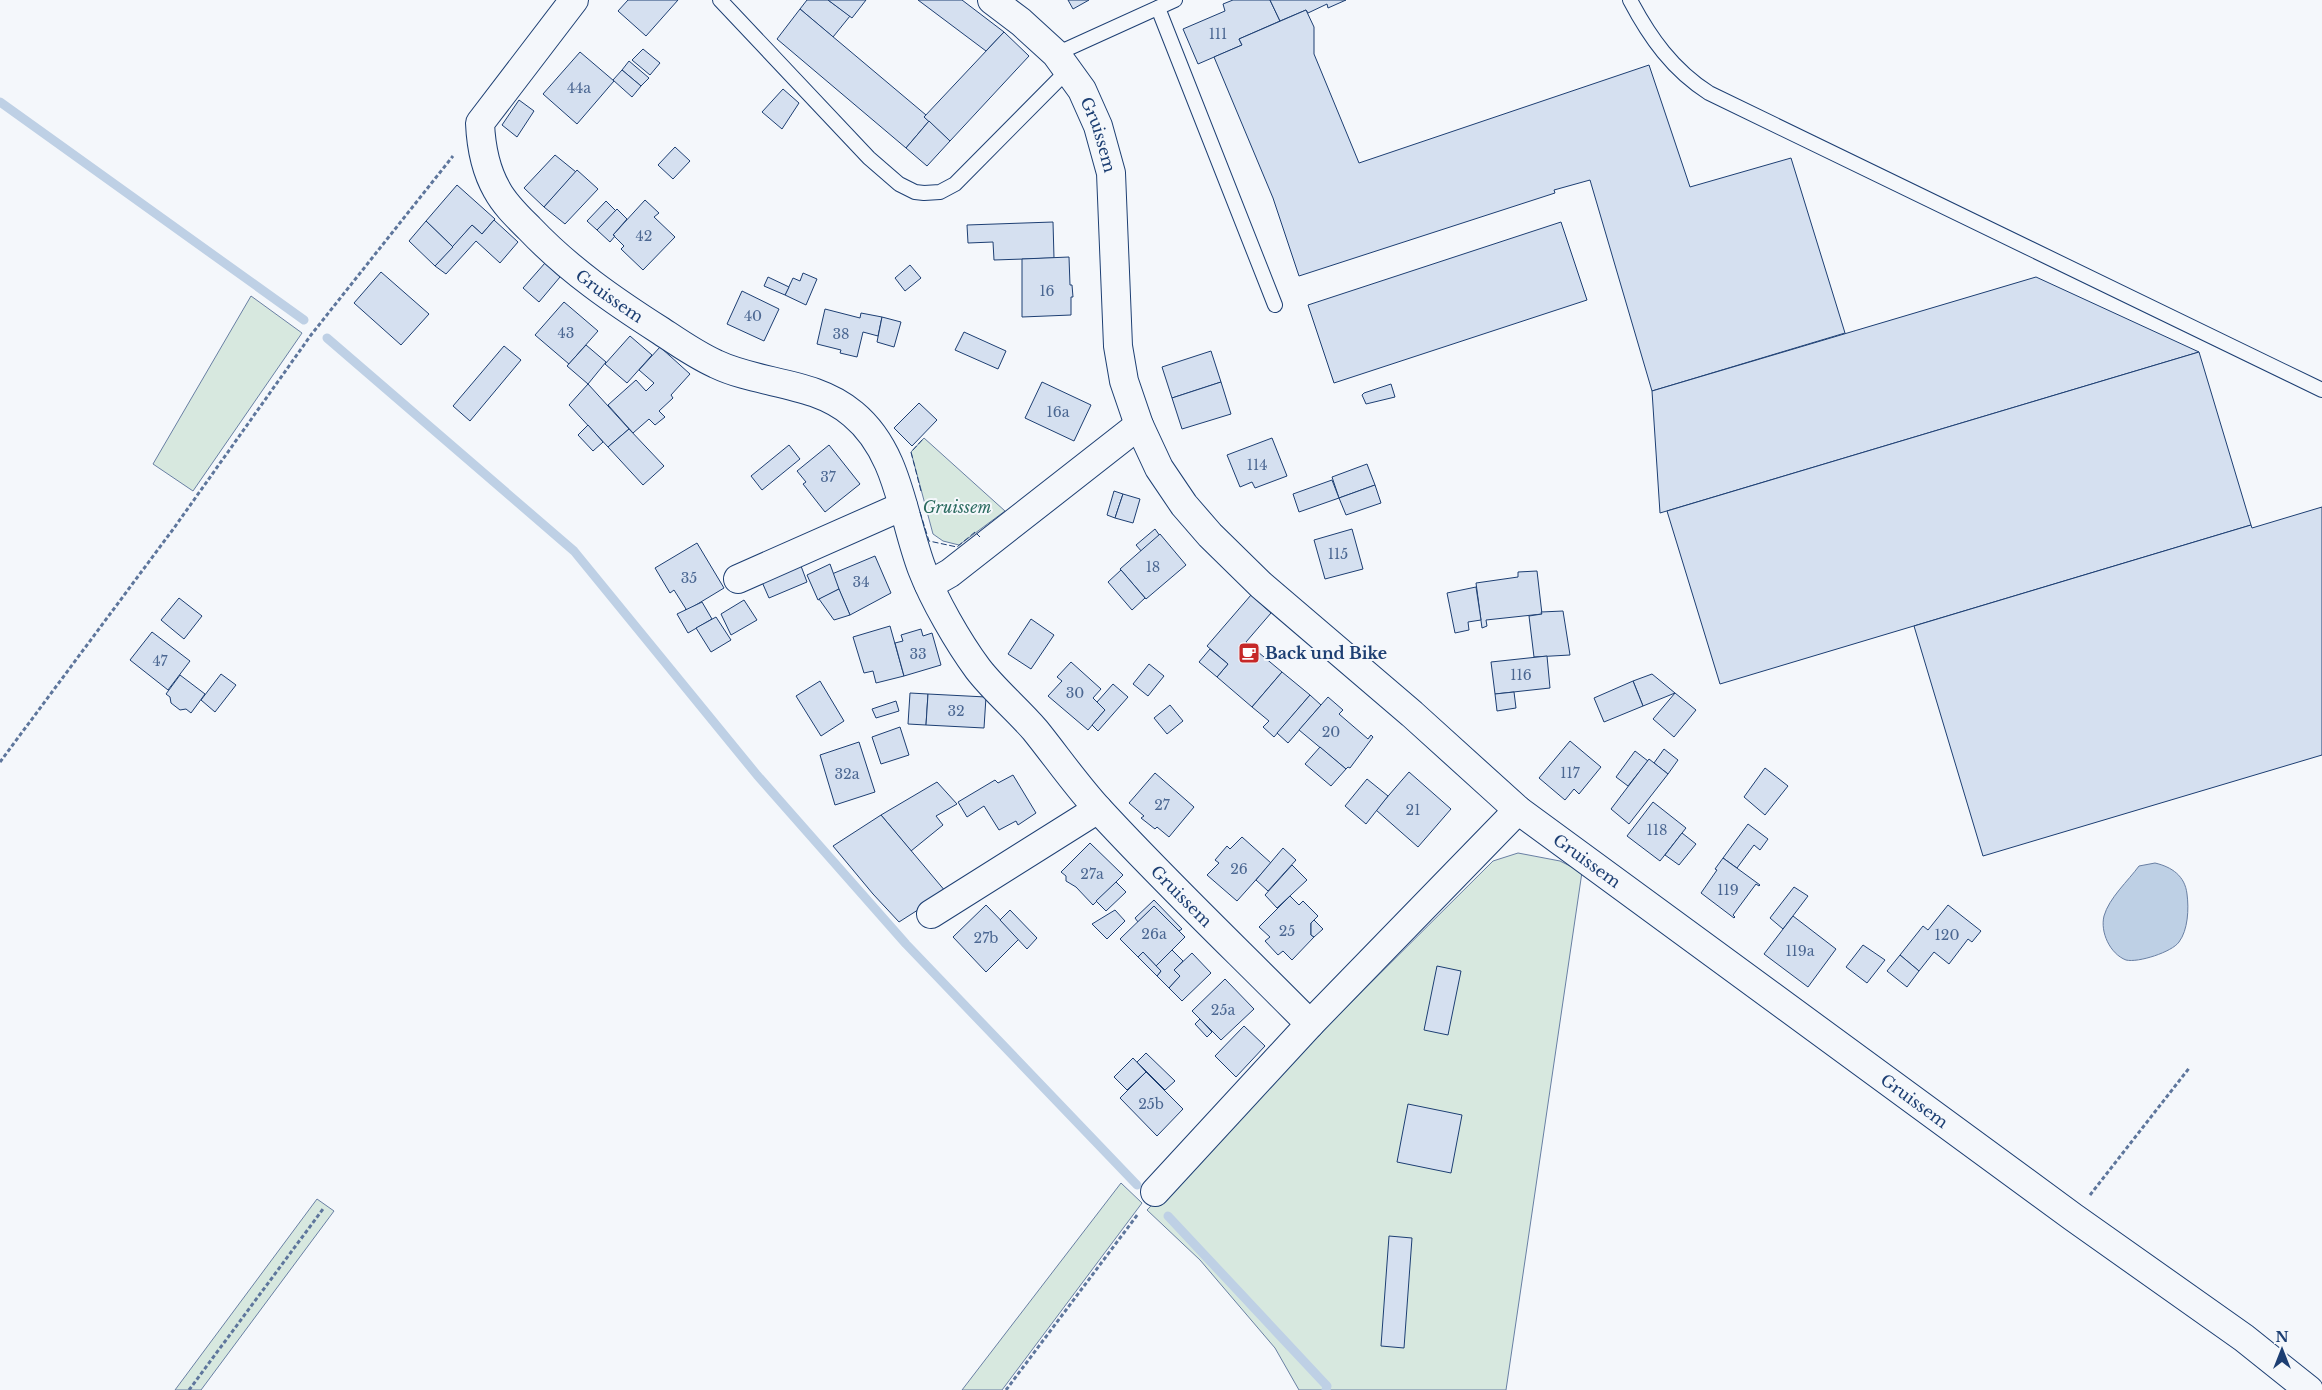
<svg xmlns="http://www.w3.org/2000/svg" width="2322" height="1390" viewBox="0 0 2322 1390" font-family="'Libre Baskerville',serif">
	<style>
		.green { fill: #d7e8df; stroke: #687fa3 }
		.water { fill: #bed0e5; stroke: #687fa3 }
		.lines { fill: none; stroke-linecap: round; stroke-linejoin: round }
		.stream { stroke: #bed0e5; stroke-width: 9 }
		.building { fill: #d5e0f0; stroke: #1d3f73 }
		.lane-casing { stroke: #1d3f73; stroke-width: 16 }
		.street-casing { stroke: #1d3f73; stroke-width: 30 }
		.path { stroke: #5e769c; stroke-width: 3; stroke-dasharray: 4 2.5; stroke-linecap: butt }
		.lane { stroke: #f4f7fb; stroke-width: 14 }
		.street { stroke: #f4f7fb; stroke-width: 28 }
		.fence { stroke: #1d3f73; stroke-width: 1; stroke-dasharray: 6 2.5; stroke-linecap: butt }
		.labels { text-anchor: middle; stroke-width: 4; stroke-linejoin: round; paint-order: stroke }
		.number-label { font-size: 14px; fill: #4b6792 }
		.street-label { font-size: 16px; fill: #1d3f73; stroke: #f4f7fb }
		.park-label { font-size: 16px; font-style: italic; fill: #2c6c60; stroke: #f4f7fb }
		.poi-label { font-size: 16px; font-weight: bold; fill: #1d3f73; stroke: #f4f7fb; text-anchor: start }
	</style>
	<rect width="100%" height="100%" fill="#f4f7fb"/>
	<g class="green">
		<polygon points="251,296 302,333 193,491 153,464"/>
		<polygon points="924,438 1005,511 959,545 943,541 933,534 911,452"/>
		<polygon points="1518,853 1560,861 1582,872 1506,1390 1299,1390 1275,1348 1200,1260 1147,1210 1275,1078 1493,861"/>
		<polygon points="1121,1183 1142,1203 1002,1390 962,1390"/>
		<polygon points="317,1199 334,1211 201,1390 175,1390"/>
	</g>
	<path class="water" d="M2155 863C2172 867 2185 876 2187 894 2189 909 2188 930 2179 942 2172 952 2138 963 2126 960 2110 954 2100 932 2104 916 2109 898 2128 881 2139 866Z"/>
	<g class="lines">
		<g class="stream">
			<polyline points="0,102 304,320"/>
			<polyline points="327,338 574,551 757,775 906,944 1137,1185"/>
			<polyline points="1168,1216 1327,1386 1326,1390"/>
		</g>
	</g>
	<g class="building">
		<polygon points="628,0 678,0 646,36 618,11"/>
		<polygon points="807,0 828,0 850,16 833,37 800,9"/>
		<polygon points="828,0 866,0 852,18"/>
		<polygon points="918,0 962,0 1004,32 986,51"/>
		<polygon points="1068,0 1089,0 1073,9"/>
		<polygon points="1233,0 1270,0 1280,21 1239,39 1242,45 1198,64 1183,29 1225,11 1223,4"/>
		<polygon points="1270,0 1346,0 1328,8 1327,4 1308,13 1306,10 1280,21"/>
		<polygon points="800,9 926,115 924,117 929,121 906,148 777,39"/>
		<polygon points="1306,10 1314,27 1314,54 1359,163 1649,65 1690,187 1791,158 1845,333 1652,391 1590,180 1554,190 1555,193 1299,276 1273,198 1214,57 1242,45 1239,39"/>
		<polygon points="1004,32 1029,56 950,141 924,117"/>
		<polygon points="643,49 660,63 650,75 632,60"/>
		<polygon points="580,52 614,81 577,124 543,94"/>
		<polygon points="629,61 649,78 641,86 622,70"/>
		<polygon points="622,70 641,86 632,97 613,80"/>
		<polygon points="783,89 799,103 782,129 762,112"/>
		<polygon points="519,100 534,111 517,137 502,125"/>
		<polygon points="929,121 950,141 927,166 906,148"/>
		<polygon points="675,147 690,161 673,179 658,165"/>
		<polygon points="555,155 576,172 544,207 524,188"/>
		<polygon points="577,170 598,189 565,224 544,207"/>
		<polygon points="457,185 495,219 482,234 472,225 453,247 426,221"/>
		<polygon points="645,200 659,213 654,217 675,237 643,270 621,249 624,246 613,235"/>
		<polygon points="606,201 616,211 597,230 587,221"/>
		<polygon points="617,209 627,219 613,235 615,236 610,242 597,230"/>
		<polygon points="494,220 518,242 500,263 476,241 446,274 435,266 472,225 482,234"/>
		<polygon points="426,221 453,247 435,266 409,241"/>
		<polygon points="1053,222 1054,258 994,260 993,242 968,243 967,225"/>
		<polygon points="1561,222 1587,300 1334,383 1308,305"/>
		<polygon points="1069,257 1070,285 1072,285 1073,297 1071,297 1071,315 1022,317 1022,259"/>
		<polygon points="545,263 560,277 539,302 523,288"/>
		<polygon points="910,265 921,278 905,291 895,278"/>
		<polygon points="381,272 429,314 401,345 354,303"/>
		<polygon points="803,273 817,279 806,305 785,295 793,278 800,281"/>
		<polygon points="768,277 789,287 785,295 764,286"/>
		<polygon points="2036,277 2199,352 1660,513 1652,391"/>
		<polygon points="742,291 779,309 764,341 727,324"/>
		<polygon points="564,302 598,331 569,364 535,335"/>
		<polygon points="825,309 860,318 861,313 882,317 878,336 863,332 857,357 840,353 841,350 817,344"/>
		<polygon points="882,317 901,322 894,347 877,342"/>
		<polygon points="964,332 1006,351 998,369 955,350"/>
		<polygon points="630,336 652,355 627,383 605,364"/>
		<polygon points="586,345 606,362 588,384 567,366"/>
		<polygon points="504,346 521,360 470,421 453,406"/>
		<polygon points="660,347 690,374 671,395 673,398 659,411 665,417 655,425 649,419 633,433 608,405 636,380 646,391 654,383 639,370"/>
		<polygon points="1211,351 1221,382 1172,398 1162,367"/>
		<polygon points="2199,352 2251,525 1720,684 1667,511"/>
		<polygon points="1042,382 1091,405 1074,441 1025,418"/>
		<polygon points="1221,382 1231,414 1182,429 1172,398"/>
		<polygon points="588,384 629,429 608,447 569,405"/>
		<polygon points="1391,384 1395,397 1366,404 1362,395 1364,393"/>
		<polygon points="919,403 937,420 912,446 894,428"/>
		<polygon points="588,425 603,442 593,451 578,435"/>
		<polygon points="629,429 664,466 643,485 608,447"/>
		<polygon points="1272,438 1287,476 1255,488 1252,482 1240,487 1227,455"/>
		<polygon points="789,445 800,459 762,490 751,476"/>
		<polygon points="829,445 860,484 825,512 803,484 806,482 797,471"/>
		<polygon points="1367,464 1375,485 1339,498 1332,477"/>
		<polygon points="1332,480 1339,498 1299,512 1293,494"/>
		<polygon points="1375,485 1381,503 1346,515 1339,498"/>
		<polygon points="1114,491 1123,494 1115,518 1107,515"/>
		<polygon points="1123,494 1140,499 1133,523 1115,518"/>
		<polygon points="2322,507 2322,755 1983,856 1914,626 2251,525 2252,528"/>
		<polygon points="1155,529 1160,536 1142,552 1136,545"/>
		<polygon points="1352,529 1363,569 1325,579 1314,540"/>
		<polygon points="1160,534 1186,565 1146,599 1120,569"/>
		<polygon points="697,543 724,588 681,614 686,609 674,590 670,593 655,568"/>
		<polygon points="875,556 891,593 850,615 832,574"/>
		<polygon points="830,564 839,589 818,600 807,575"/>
		<polygon points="801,566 807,582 769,598 762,582"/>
		<polygon points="1121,570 1145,598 1132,610 1108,582"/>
		<polygon points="1537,571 1542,614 1486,620 1487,626 1482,628 1476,583 1518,577 1518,572"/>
		<polygon points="1476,587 1481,620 1468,622 1469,630 1455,633 1447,593"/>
		<polygon points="839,589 850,615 834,620 819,599"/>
		<polygon points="1251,595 1271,613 1246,642 1282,672 1252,707 1217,677 1228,664 1207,646"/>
		<polygon points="179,598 202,616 184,639 161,620"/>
		<polygon points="744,600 757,620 731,635 721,614"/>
		<polygon points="702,602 712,619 688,633 677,614"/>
		<polygon points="1563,611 1570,655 1534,657 1529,616 1542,614 1541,612"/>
		<polygon points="716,617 731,640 711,652 696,628"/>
		<polygon points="1031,619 1054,635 1031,669 1008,654"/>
		<polygon points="890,626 904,676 876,683 873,671 864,673 853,637"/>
		<polygon points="921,629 923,636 932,633 941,665 904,676 895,643 903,641 901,635"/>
		<polygon points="152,632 190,661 168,690 130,660"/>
		<polygon points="1210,649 1228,664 1217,677 1199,662"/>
		<polygon points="1547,656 1550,688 1495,694 1491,662"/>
		<polygon points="1071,662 1101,689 1093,698 1105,710 1088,730 1048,696 1062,681 1057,677"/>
		<polygon points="1149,664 1164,676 1148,696 1133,684"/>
		<polygon points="1282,672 1310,695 1274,737 1263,727 1269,721 1252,707"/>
		<polygon points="221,674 236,685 215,712 201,700"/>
		<polygon points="1652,674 1675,693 1643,706 1633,681"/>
		<polygon points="180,675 205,694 191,713 186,709 180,710 171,703 170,697 166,694"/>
		<polygon points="820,681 844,721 821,736 796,696"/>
		<polygon points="1633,681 1643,706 1604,722 1594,698"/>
		<polygon points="1113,684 1128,697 1098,731 1092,725 1105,710 1097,702"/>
		<polygon points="1514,692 1516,708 1497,711 1495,694"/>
		<polygon points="910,693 928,694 926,725 908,724"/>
		<polygon points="1675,693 1696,710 1674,737 1653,719"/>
		<polygon points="928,694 986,697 984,728 926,725"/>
		<polygon points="1310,695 1321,705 1288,743 1277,733"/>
		<polygon points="1328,697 1343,710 1339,714 1368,739 1371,735 1373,737 1350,768 1348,767 1346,769 1299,730"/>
		<polygon points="896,701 899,711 876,718 872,709"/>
		<polygon points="1170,705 1183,721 1167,734 1154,718"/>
		<polygon points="900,727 909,755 881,764 872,737"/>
		<polygon points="1570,741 1601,767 1579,794 1574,789 1565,800 1539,778"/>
		<polygon points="859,742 875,792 835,805 820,755"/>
		<polygon points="1320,747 1346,769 1331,786 1305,764"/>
		<polygon points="1664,749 1678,760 1668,774 1654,763"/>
		<polygon points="1635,751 1648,761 1628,786 1616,777"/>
		<polygon points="1649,759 1668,774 1629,824 1611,809"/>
		<polygon points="1765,768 1788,786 1765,815 1744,797"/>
		<polygon points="1409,772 1451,809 1418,847 1376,810"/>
		<polygon points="1155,773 1194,807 1169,837 1157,827 1155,829 1141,818 1144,816 1129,803"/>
		<polygon points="1013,775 1036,813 1018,825 1016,821 999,830 984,806 967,817 958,802 995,780 998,783"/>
		<polygon points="1367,779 1388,796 1366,824 1345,806"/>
		<polygon points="937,782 957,804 936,816 943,825 911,851 881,815"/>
		<polygon points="1653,802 1686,828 1660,861 1627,836"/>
		<polygon points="881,815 946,892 899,922 873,894 833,846"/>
		<polygon points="1748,824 1768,839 1760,850 1754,845 1737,868 1723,858"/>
		<polygon points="1682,833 1696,844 1679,865 1665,855"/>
		<polygon points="1242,837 1271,863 1237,901 1207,875 1219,863 1215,860 1227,846 1230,849"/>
		<polygon points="1090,843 1123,875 1093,905 1076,887 1066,881 1066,876 1061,872"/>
		<polygon points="1283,848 1296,860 1268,891 1256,880"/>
		<polygon points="1723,858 1760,885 1759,886 1756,884 1733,915 1735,917 1734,918 1701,893 1717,870 1715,869"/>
		<polygon points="1292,865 1307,880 1277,908 1265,895"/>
		<polygon points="1116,882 1126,892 1106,911 1096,901"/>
		<polygon points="1794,887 1808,896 1783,929 1770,918"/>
		<polygon points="1290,896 1299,905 1303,901 1318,916 1311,923 1311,935 1314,937 1292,960 1283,951 1278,955 1265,941 1270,937 1259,927"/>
		<polygon points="1154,900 1182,929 1179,931 1154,906 1138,922 1135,918"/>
		<polygon points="986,905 1019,939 986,972 953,937"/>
		<polygon points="1948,905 1981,931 1972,942 1968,939 1949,964 1934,952 1919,971 1900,955 1923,926 1928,930"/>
		<polygon points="1154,906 1185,937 1156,966 1143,952 1138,957 1120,939"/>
		<polygon points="1010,910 1037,938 1027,949 1000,920"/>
		<polygon points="1115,910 1125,921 1107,939 1092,924"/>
		<polygon points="1793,916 1836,949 1808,987 1764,954"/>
		<polygon points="1314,920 1323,929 1314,937 1311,935 1311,923"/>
		<polygon points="1863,945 1885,960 1867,983 1846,967"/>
		<polygon points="1172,950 1183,961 1174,970 1180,976 1169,988 1157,976 1161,971 1156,966"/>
		<polygon points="1143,952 1161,971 1157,976 1138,957"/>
		<polygon points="1192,953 1211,973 1182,1001 1169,988 1180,976 1174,970"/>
		<polygon points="1900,955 1919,971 1907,987 1887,971"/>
		<polygon points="1437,966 1461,971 1448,1035 1424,1030"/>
		<polygon points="1225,979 1254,1009 1221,1040 1192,1011"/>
		<polygon points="1200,1019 1212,1032 1207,1037 1195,1024"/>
		<polygon points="1244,1026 1265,1046 1236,1077 1215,1056"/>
		<polygon points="1146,1053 1175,1081 1165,1090 1137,1062"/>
		<polygon points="1133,1058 1146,1072 1127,1090 1114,1077"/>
		<polygon points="1146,1072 1183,1109 1157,1136 1120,1098"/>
		<polygon points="1408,1104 1462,1115 1451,1173 1397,1162"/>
		<polygon points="1389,1236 1412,1238 1404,1348 1381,1346"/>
	</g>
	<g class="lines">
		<g class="lane-casing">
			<g id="lane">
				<polyline points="720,0 869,158 899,184 915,192 924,193 940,192 955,184 1068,70"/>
				<path d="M1630 0C1650 38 1673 70 1709 93L2322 390"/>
				<polyline points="1158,8 1275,305"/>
				<polyline points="1056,54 1175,0"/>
			</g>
		</g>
		<g class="street-casing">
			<g id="street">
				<path id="s1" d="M574 0 480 123C481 146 485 169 497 190 505 205 518 217 530 229 569 270 614 301 661 331 679 343 696 355 716 364 760 385 814 381 853 414 899 452 902 516 922 569 934 600 958 642 978 669 995 691 1017 709 1035 730 1056 756 1076 785 1099 810 1167 884 1240 953 1310 1024"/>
				<path id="s2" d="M992 0 1021 22 1056 54 1082 90 1098 126 1111 173 1118 346 1124 381 1139 425 1159 468 1184 505 1210 535 1261 585 1412 714 1518 810 2073 1217 2244 1338 2309 1390"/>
				<polyline points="738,579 903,506"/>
				<polyline points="929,585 950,573 1139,425"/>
				<polyline points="931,914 1098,809"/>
				<polyline points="1155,1192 1310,1024 1518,810"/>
			</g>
		</g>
		<g class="path">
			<polyline points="0,762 174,528 311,335 453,156"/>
			<polyline points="2090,1195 2190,1067"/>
			<polyline points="189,1390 323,1209"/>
			<polyline points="1006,1390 1138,1214"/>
		</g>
		<use href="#lane" class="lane"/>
		<use href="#street" class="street"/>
		<g class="fence">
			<polyline points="921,491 911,452 924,438"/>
			<polyline points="920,512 929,541 957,547 975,532 980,537"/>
		</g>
	</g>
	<defs>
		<g id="cafe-square" transform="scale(1.125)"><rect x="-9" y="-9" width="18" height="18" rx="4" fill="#c62828" stroke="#f4f7fb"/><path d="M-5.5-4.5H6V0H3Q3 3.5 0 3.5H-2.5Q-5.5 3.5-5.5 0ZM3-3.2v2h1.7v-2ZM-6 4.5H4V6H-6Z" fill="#fff"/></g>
	</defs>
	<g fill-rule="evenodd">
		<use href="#cafe-square" x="1249" y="653"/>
	</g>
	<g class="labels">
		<g class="number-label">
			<text x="1218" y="39">111</text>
			<text x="579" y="93">44a</text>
			<text x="644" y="241">42</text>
			<text x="1047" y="296">16</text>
			<text x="753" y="321">40</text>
			<text x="566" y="338">43</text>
			<text x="841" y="339">38</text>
			<text x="1058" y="417">16a</text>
			<text x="1257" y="470">114</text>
			<text x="828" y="482">37</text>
			<text x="1338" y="559">115</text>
			<text x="1153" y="572">18</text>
			<text x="689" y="583">35</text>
			<text x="861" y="587">34</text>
			<text x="918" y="659">33</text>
			<text x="160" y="666">47</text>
			<text x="1521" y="680">116</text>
			<text x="1075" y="698">30</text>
			<text x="956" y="716">32</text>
			<text x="1331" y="737">20</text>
			<text x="1570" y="778">117</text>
			<text x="847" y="779">32a</text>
			<text x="1162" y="810">27</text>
			<text x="1413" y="815">21</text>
			<text x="1657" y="835">118</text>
			<text x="1239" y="874">26</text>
			<text x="1092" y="879">27a</text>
			<text x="1728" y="895">119</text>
			<text x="1287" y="936">25</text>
			<text x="1154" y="939">26a</text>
			<text x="1947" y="940">120</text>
			<text x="986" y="943">27b</text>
			<text x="1800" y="956">119a</text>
			<text x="1223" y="1015">25a</text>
			<text x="1151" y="1109">25b</text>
		</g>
		<g class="street-label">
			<text dy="6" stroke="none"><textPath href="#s2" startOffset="176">Gruissem</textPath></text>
			<text dy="6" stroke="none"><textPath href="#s1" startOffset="380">Gruissem</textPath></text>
			<text dy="6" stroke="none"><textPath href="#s2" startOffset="1102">Gruissem</textPath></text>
			<text dy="6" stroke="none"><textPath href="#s1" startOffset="1246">Gruissem</textPath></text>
			<text dy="6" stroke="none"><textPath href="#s2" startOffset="1508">Gruissem</textPath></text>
		</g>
		<g class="park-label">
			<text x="957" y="513">Gruissem</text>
		</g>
		<g class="poi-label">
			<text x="1265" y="659">Back und Bike</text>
		</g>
	</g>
	<g transform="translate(2282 1350)" stroke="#f4f7fb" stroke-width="4" paint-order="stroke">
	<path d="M0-4L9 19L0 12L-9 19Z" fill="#1d3f73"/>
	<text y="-8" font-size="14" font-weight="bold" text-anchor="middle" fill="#1d3f73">N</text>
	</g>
</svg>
